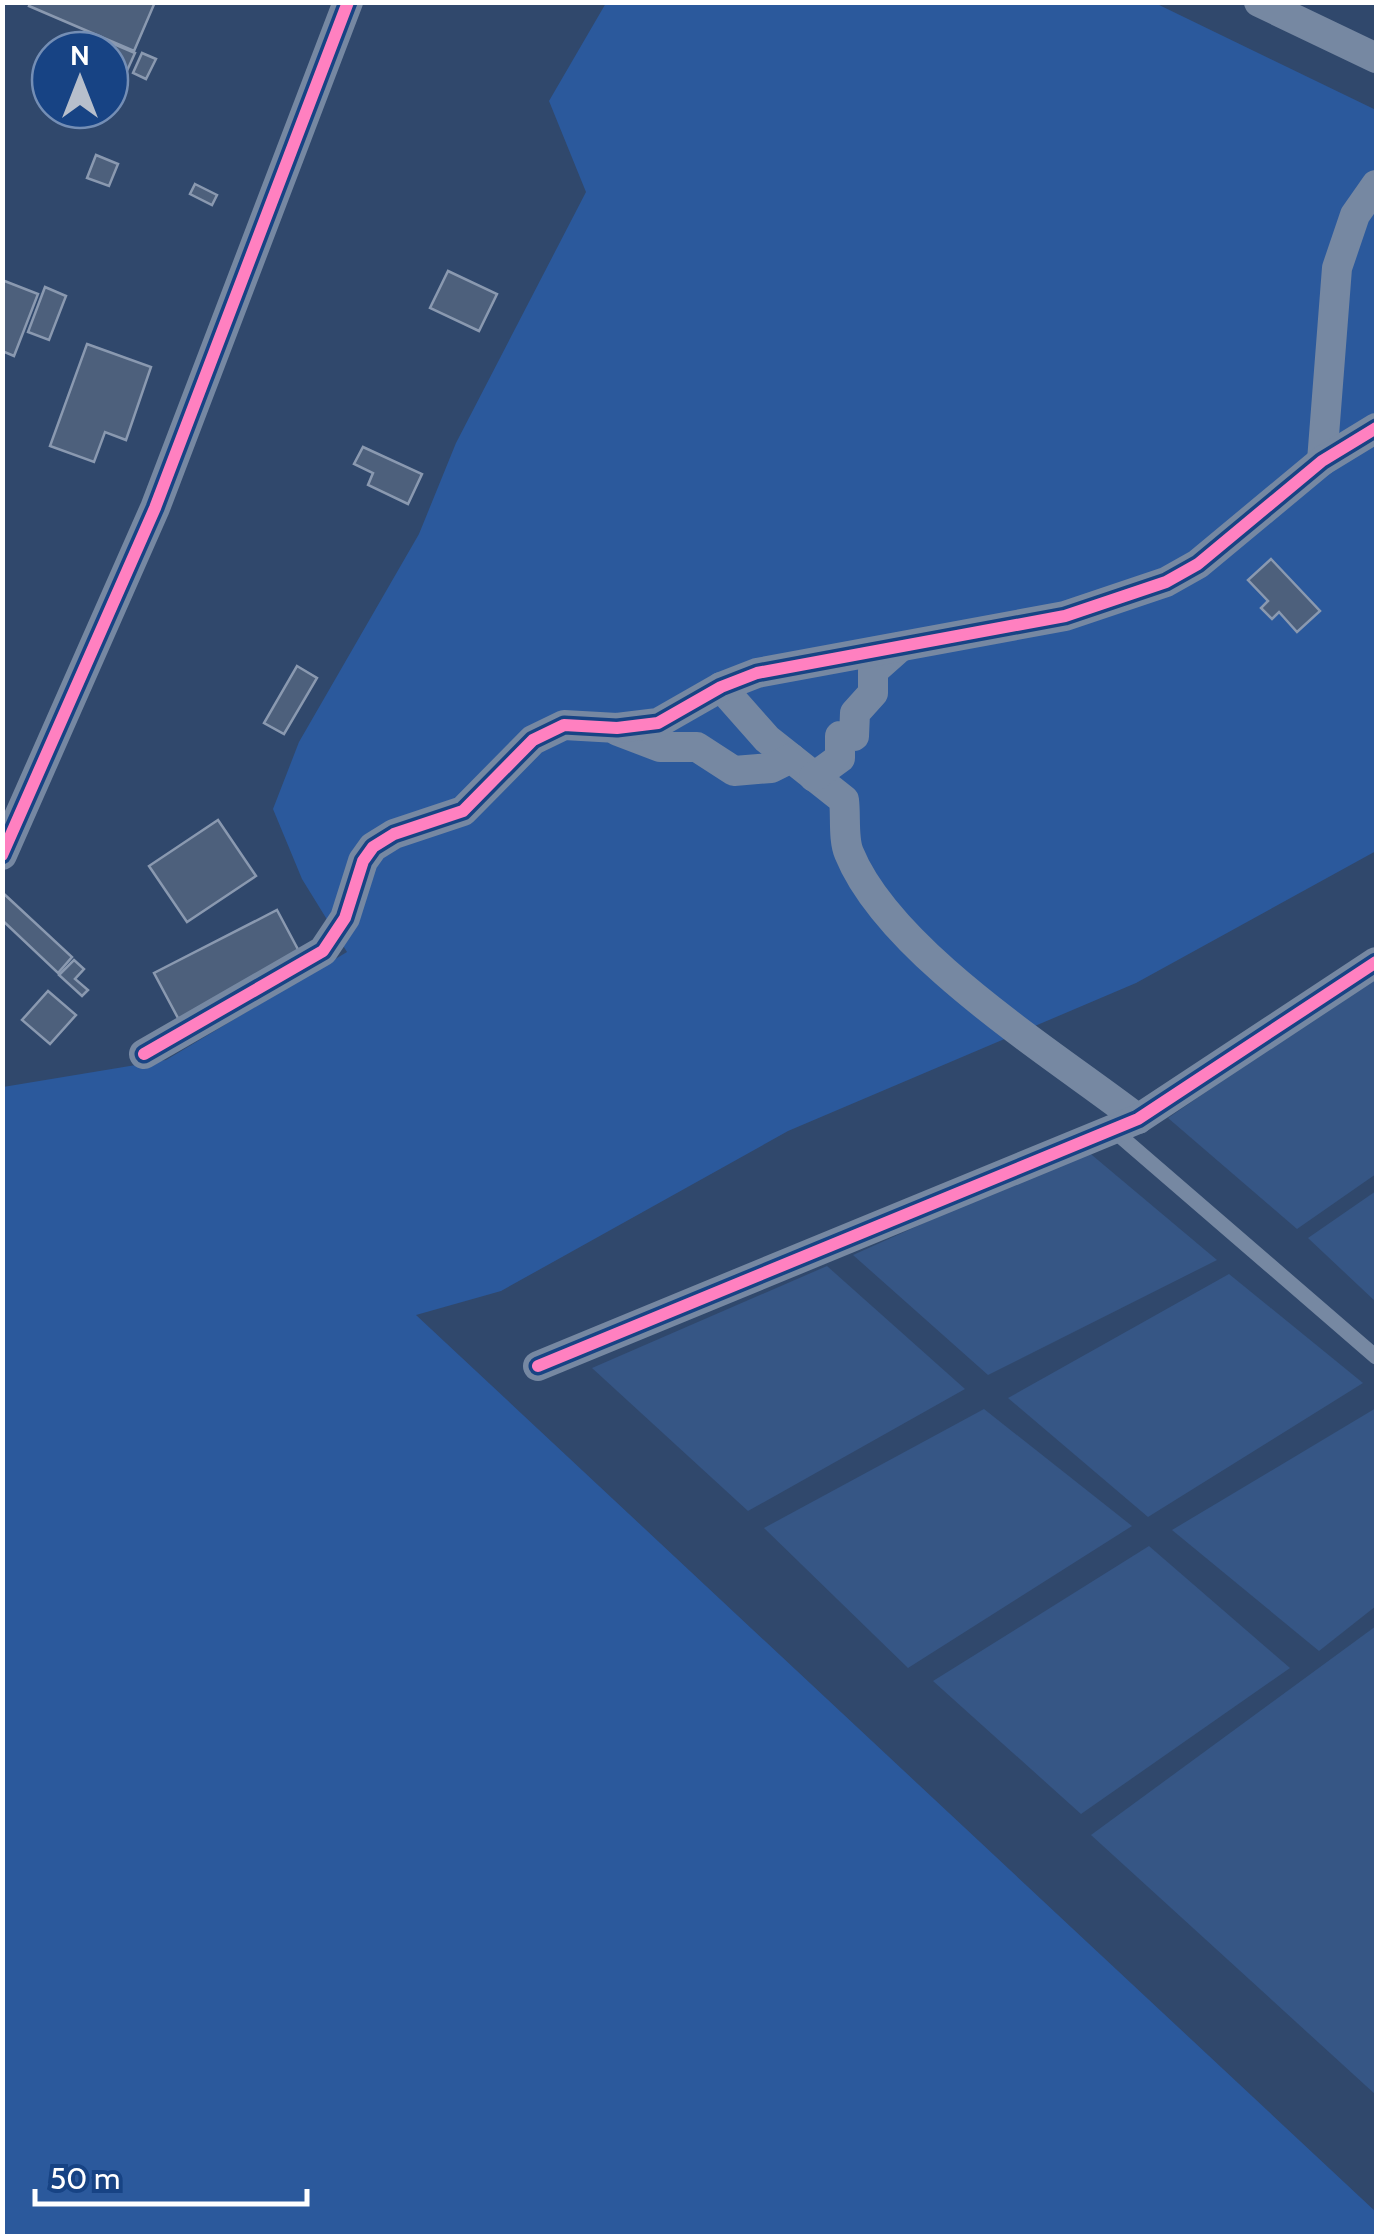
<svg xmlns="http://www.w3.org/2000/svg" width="1379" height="2239" viewBox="0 0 1379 2239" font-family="Cabin,sans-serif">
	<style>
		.green { fill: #2b599c }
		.water { fill: #365685 }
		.building { fill: #4d607c; stroke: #8a99b0; stroke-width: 2.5 }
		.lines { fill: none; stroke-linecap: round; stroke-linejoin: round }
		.service { stroke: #7688a2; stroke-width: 15 }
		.minor { stroke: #7688a2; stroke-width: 30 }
		.cycleway-casing { stroke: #174384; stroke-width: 19 }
		.cycleway { stroke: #ff80c0; stroke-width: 12 }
	</style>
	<rect width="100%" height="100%" fill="#30486c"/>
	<polygon class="green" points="606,3 1155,3 1376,110 1376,851 1136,983 788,1131 501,1291 416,1315 1376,2212 1376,2236 3,2236 3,1087 166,1060 347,952 302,879 273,809 299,742 419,534 456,443 586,192 549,101"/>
	<g class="water">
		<polygon points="1376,975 1376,1174 1297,1229 1168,1118"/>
		<polygon points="1086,1150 1217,1260 988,1375 853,1255"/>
		<polygon points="1376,1191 1376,1302 1308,1238"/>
		<polygon points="827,1266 965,1389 748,1511 592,1368"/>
		<polygon points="1229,1274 1363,1383 1148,1517 1008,1398"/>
		<polygon points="1376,1408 1376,1606 1319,1651 1172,1530"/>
		<polygon points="984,1409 1132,1526 908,1668 764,1528"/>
		<polygon points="1149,1546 1290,1668 1081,1814 933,1681"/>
		<polygon points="1376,1626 1376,2095 1091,1835"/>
	</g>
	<g class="building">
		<polygon points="31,2 155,2 134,51 29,6"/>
		<polygon points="95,36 135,53 126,73 110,67 110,50 90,50"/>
		<polygon points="142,53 156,59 146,79 133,73"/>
		<polygon points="96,155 118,164 109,186 87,178"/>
		<polygon points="195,184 217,195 212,205 190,194"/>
		<polygon points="448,271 497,294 479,331 430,308"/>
		<polygon points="2,280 38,294 14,356 2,351"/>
		<polygon points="45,287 66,296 49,340 28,332"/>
		<polygon points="87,344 151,367 126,440 105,432 94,462 50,446"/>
		<polygon points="363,447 422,474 408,504 368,485 373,473 354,464"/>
		<polygon points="1271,559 1320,611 1297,632 1279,612 1272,619 1261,608 1268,601 1248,580"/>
		<polygon points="297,666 317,678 284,734 264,723"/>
		<polygon points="218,820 256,876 187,922 149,866"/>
		<polygon points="3,893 72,957 58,973 2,920"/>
		<polygon points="277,910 302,957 179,1020 154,973"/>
		<polygon points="74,960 84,969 75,979 88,990 82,996 59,975"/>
		<polygon points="48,991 76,1015 50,1044 22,1020"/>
	</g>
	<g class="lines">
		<polyline class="service" points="1112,1129 1376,1357"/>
		<g class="minor">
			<polyline points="1259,2 1376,58"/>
			<polyline points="1322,461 1337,268 1355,215 1376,185"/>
			<polyline points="721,687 767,739 791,758"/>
			<path d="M618 731 660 747H697L734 771 771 768 791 758 844 800C846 816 843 839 849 853 889 952 1052 1053 1138 1119"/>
			<polyline points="814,777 840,758 840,736 854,736 855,713 873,693 873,671 900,647"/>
			<polyline points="2,855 155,508 348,2"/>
			<polyline points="144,1054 323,951 345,918 363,861 373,847 394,834 463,811 533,740 564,725 617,728 658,723 721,687 757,673 1065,616 1166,582 1198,564 1322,461 1376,428"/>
			<polyline points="538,1366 1138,1119 1376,962"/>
		</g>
		<g class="cycleway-casing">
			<g id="cycleway">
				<polyline points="2,855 155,508 348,2"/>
				<polyline points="144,1054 323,951 345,918 363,861 373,847 394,834 463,811 533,740 564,725 617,728 658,723 721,687 757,673 1065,616 1166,582 1198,564 1322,461 1376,428"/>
				<polyline points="538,1366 1138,1119 1376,962"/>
			</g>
		</g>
		<use href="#cycleway" class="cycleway"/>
	</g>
	<rect width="1379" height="2239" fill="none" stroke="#ffffff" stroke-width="10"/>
	<g transform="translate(80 80)"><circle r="48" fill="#174384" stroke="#748eb5" stroke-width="2.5"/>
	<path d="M0-8L18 38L0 25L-18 38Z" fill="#b7bfcc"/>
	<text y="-15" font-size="28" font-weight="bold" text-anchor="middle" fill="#ffffff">N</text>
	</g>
	<path d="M35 2189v15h272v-15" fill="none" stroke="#ffffff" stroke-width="5"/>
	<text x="50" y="2189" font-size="30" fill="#ffffff" stroke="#174384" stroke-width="8" paint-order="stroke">50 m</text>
</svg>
